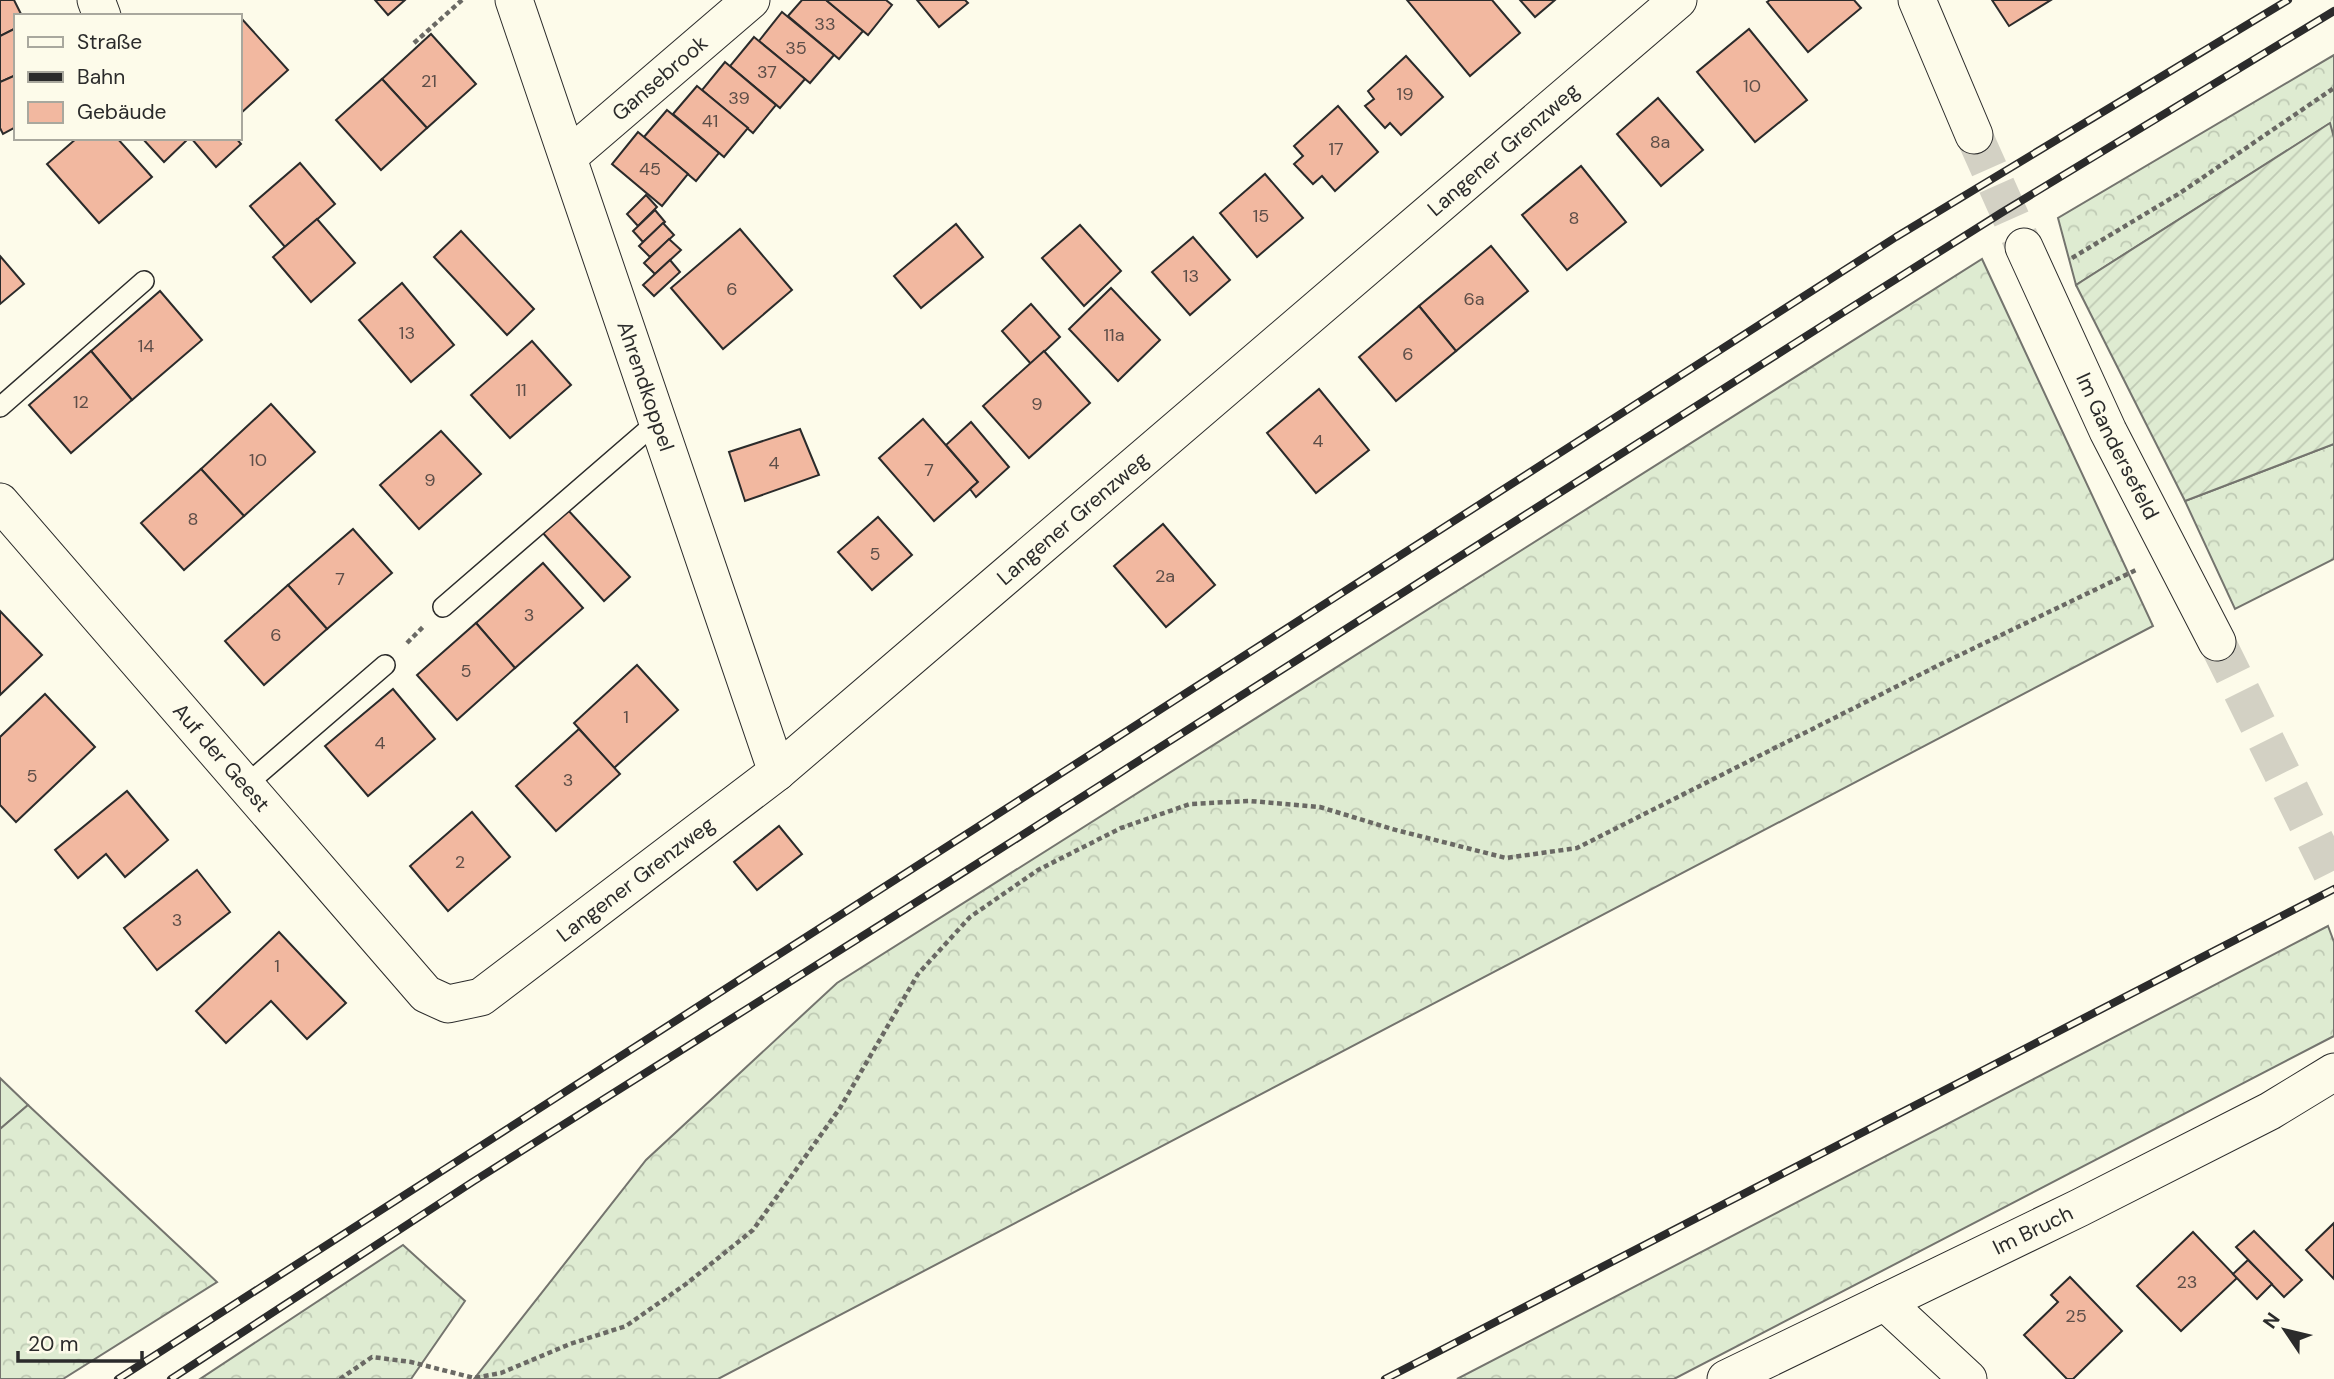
<svg xmlns="http://www.w3.org/2000/svg" width="2334" height="1379" viewBox="0 0 2334 1379" font-family="'DM Sans',sans-serif">
	<style>
		.grass { fill: #deebd1; stroke: #74746e; stroke-width: 2 }
		.forest { fill: url(#forest-crowns); stroke: #74746e; stroke-width: 2 }
		.garden { fill: url(#garden-furrows); stroke: #74746e; stroke-width: 2 }
		.building { fill: #f2b8a0; stroke: #2b2b2b; stroke-width: 2 }
		.lines { fill: none; stroke-linecap: round; stroke-linejoin: round }
		.minor-tunnel { stroke: #d3d1c4; stroke-width: 37; stroke-dasharray: 37 18; stroke-linecap: butt }
		.service-casing { stroke: #2b2b2b; stroke-width: 22 }
		.minor-casing { stroke: #2b2b2b; stroke-width: 39 }
		.path { stroke: #6a6964; stroke-width: 4.5; stroke-dasharray: 5 3.5; stroke-linecap: butt }
		.service { stroke: #fdfbea; stroke-width: 19 }
		.minor { stroke: #fdfbea; stroke-width: 37 }
		.rail-casing { stroke: #2b2b2b; stroke-width: 8 }
		.rail { stroke: #fdfbea; stroke-width: 5; stroke-dasharray: 16; stroke-linecap: butt }
		.labels { text-anchor: middle; stroke-width: 5; stroke-linejoin: round; paint-order: stroke }
		.number-label { font-size: 18px; fill: #5d4e48 }
		.street-label { font-size: 21px; fill: #2b2b2b; stroke: #fdfbea }
	</style>
	<defs>
		<pattern id="forest-crowns" width="20" height="18" patternUnits="userSpaceOnUse" patternTransform="scale(1.75)"><rect width="20" height="18" fill="#deebd1"/><path d="M2 6a3 3 0 1 1 6 0M12 15a3 3 0 1 1 6 0" fill="none" stroke="#bfcab4"/></pattern>
		<pattern id="garden-furrows" width="10" height="10" patternUnits="userSpaceOnUse" patternTransform="scale(1.75)"><rect width="10" height="10" fill="#deebd1"/><path d="M-1 1l2-2M0 10L10 0M9 11l2-2" fill="none" stroke="#bfcab4"/></pattern>
	</defs>
	<rect width="100%" height="100%" fill="#fdfbea"/>
	<polygon class="grass" points="0,1078 28,1105 0,1129"/>
	<g class="forest">
		<polygon points="2334,55 2334,138 2329,124 2076,285 2058,218"/>
		<polygon points="1982,259 2153,626 718,1379 474,1379 646,1160 837,983"/>
		<polygon points="2334,444 2334,559 2235,609 2185,501"/>
		<polygon points="2328,926 2334,942 2334,1036 1674,1379 1457,1379"/>
		<polygon points="28,1105 217,1282 63,1379 0,1379 0,1129"/>
		<polygon points="403,1245 465,1301 411,1379 200,1379"/>
	</g>
	<polygon class="garden" points="2330,123 2334,138 2334,444 2185,501 2076,285"/>
	<g class="building">
		<polygon points="0,0 14,0 22,16 16,16 16,28 0,36"/>
		<polygon points="375,0 405,0 388,15"/>
		<polygon points="802,0 826,0 863,31 839,59 788,16"/>
		<polygon points="826,0 886,0 892,5 868,35"/>
		<polygon points="917,0 965,0 968,3 939,27"/>
		<polygon points="1407,0 1492,0 1520,33 1470,76"/>
		<polygon points="1520,0 1555,0 1535,17"/>
		<polygon points="1770,0 1854,0 1861,8 1808,52 1767,2"/>
		<polygon points="1992,0 2051,0 2009,26"/>
		<polygon points="782,12 834,55 810,83 759,41"/>
		<polygon points="241,18 288,70 240,114 240,20"/>
		<polygon points="16,28 16,75 0,82 0,36"/>
		<polygon points="1749,29 1807,100 1755,142 1697,72"/>
		<polygon points="431,34 476,84 427,128 382,79"/>
		<polygon points="754,37 805,79 780,108 730,66"/>
		<polygon points="1406,56 1443,97 1401,135 1390,123 1385,128 1365,106 1374,99 1368,91"/>
		<polygon points="725,62 776,105 753,133 702,90"/>
		<polygon points="16,75 16,127 3,134 0,128 0,82"/>
		<polygon points="382,79 427,128 381,170 336,120"/>
		<polygon points="697,86 748,128 724,157 673,114"/>
		<polygon points="1658,98 1703,150 1661,186 1617,134"/>
		<polygon points="1338,106 1378,152 1335,191 1322,176 1313,184 1294,164 1303,156 1294,146"/>
		<polygon points="667,110 719,153 696,181 644,137"/>
		<polygon points="638,132 688,174 662,206 612,164"/>
		<polygon points="77,138 117,138 152,177 99,223 47,164"/>
		<polygon points="142,138 189,138 164,162"/>
		<polygon points="191,138 236,138 241,144 216,167"/>
		<polygon points="300,163 335,204 285,247 250,206"/>
		<polygon points="1581,166 1626,222 1567,270 1522,215"/>
		<polygon points="1265,174 1303,218 1257,257 1220,213"/>
		<polygon points="646,195 657,207 638,226 627,214"/>
		<polygon points="655,210 665,222 643,242 633,231"/>
		<polygon points="317,219 355,263 311,302 273,257"/>
		<polygon points="663,223 674,235 650,257 639,246"/>
		<polygon points="956,224 983,257 921,308 894,276"/>
		<polygon points="1080,225 1121,271 1084,306 1042,258"/>
		<polygon points="740,229 792,290 723,349 671,288"/>
		<polygon points="461,231 534,309 507,335 434,257"/>
		<polygon points="1193,237 1230,280 1190,315 1152,272"/>
		<polygon points="669,239 681,250 655,274 644,263"/>
		<polygon points="1491,246 1528,291 1456,351 1419,306"/>
		<polygon points="0,256 24,284 0,304"/>
		<polygon points="670,260 680,272 654,296 643,285"/>
		<polygon points="402,283 454,345 411,382 359,320"/>
		<polygon points="1111,288 1160,340 1118,381 1069,329"/>
		<polygon points="160,291 202,340 132,400 91,351"/>
		<polygon points="1031,304 1060,337 1031,364 1002,331"/>
		<polygon points="1419,306 1456,351 1396,401 1359,357"/>
		<polygon points="532,341 571,385 510,438 471,395"/>
		<polygon points="91,351 132,400 71,453 29,405"/>
		<polygon points="1044,351 1090,403 1029,458 983,406"/>
		<polygon points="1319,389 1369,450 1316,493 1267,433"/>
		<polygon points="271,404 315,452 244,516 201,469"/>
		<polygon points="923,419 978,482 934,521 879,458"/>
		<polygon points="971,422 1009,467 976,497 970,489 978,482 946,445"/>
		<polygon points="800,429 819,475 745,501 729,452"/>
		<polygon points="441,431 481,474 419,529 380,485"/>
		<polygon points="201,469 244,516 184,570 141,523"/>
		<polygon points="567,509 630,577 604,601 542,532"/>
		<polygon points="878,517 912,555 872,590 838,552"/>
		<polygon points="1163,524 1215,585 1166,627 1114,566"/>
		<polygon points="353,529 392,573 327,629 288,585"/>
		<polygon points="543,563 583,608 515,668 476,623"/>
		<polygon points="288,585 327,629 264,685 225,641"/>
		<polygon points="0,611 42,655 0,695"/>
		<polygon points="476,623 515,668 457,720 417,675"/>
		<polygon points="637,665 678,710 614,768 574,723"/>
		<polygon points="393,689 435,739 368,796 325,746"/>
		<polygon points="45,694 95,747 16,822 0,805 0,737"/>
		<polygon points="579,729 620,774 556,831 516,786"/>
		<polygon points="127,791 168,840 125,877 106,854 78,878 55,850"/>
		<polygon points="472,812 510,857 448,911 410,866"/>
		<polygon points="779,826 802,854 757,890 734,862"/>
		<polygon points="197,870 230,912 157,970 124,928"/>
		<polygon points="279,932 346,1003 307,1039 271,1001 226,1043 196,1011"/>
		<polygon points="2334,1223 2334,1279 2306,1250"/>
		<polygon points="2254,1231 2302,1280 2284,1297 2236,1247"/>
		<polygon points="2193,1232 2237,1278 2181,1331 2137,1286"/>
		<polygon points="2248,1260 2272,1284 2257,1299 2233,1274"/>
		<polygon points="2070,1277 2122,1331 2073,1379 2067,1379 2024,1335 2058,1302 2051,1295"/>
	</g>
	<g class="lines">
		<g class="minor-tunnel">
			<polyline points="1974,135 2024,247"/>
			<polyline points="2217,642 2334,878"/>
		</g>
		<g class="service-casing">
			<g id="service">
				<polyline points="0,407 144,281"/>
				<polyline points="443,607 658,421"/>
				<polyline points="247,784 385,665"/>
			</g>
		</g>
		<g class="minor-casing">
			<g id="minor">
				<polyline points="96,0 102,16"/>
				<path id="s1" d="M514 0 777 772"/>
				<polyline points="1917,0 1974,135"/>
				<path id="s2" d="M568 157 751 0"/>
				<path id="s3" d="M2024 247 2108 431 2217 642"/>
				<path id="s4" d="M0 502 426 994 448 1004 481 997 777 772 1678 0"/>
				<polyline points="1885,1302 1968,1379"/>
				<path id="s5" d="M1726 1379 2079 1208 2270 1111 2334 1072"/>
			</g>
		</g>
		<g class="path">
			<polyline points="414,43 462,0"/>
			<polyline points="2072,258 2180,193 2334,88"/>
			<polyline points="407,643 423,627"/>
			<polyline points="340,1379 372,1357 411,1362 474,1378 501,1373 570,1344 626,1326 686,1284 753,1230 840,1108 918,974 970,917 1038,870 1121,828 1190,804 1250,801 1320,807 1392,829 1506,858 1577,848 1941,664 2136,570"/>
		</g>
		<use href="#service" class="service"/>
		<use href="#minor" class="minor"/>
		<g class="rail-casing">
			<g id="rail">
				<polyline points="118,1379 1896,237 2288,0"/>
				<polyline points="171,1379 474,1181 964,872 1836,317 2001,213 2334,11"/>
				<polyline points="1385,1379 2334,889"/>
			</g>
		</g>
		<use href="#rail" class="rail"/>
	</g>
	<g class="labels">
		<g class="number-label">
			<text x="825" y="30">33</text>
			<text x="796" y="54">35</text>
			<text x="767" y="78">37</text>
			<text x="429" y="87">21</text>
			<text x="1752" y="92">10</text>
			<text x="1405" y="100">19</text>
			<text x="739" y="104">39</text>
			<text x="710" y="127">41</text>
			<text x="1660" y="148">8a</text>
			<text x="1336" y="155">17</text>
			<text x="650" y="175">45</text>
			<text x="1261" y="222">15</text>
			<text x="1574" y="224">8</text>
			<text x="1191" y="282">13</text>
			<text x="732" y="295">6</text>
			<text x="1474" y="305">6a</text>
			<text x="407" y="339">13</text>
			<text x="1114" y="341">11a</text>
			<text x="146" y="352">14</text>
			<text x="1408" y="360">6</text>
			<text x="521" y="396">11</text>
			<text x="81" y="408">12</text>
			<text x="1037" y="410">9</text>
			<text x="1318" y="447">4</text>
			<text x="258" y="466">10</text>
			<text x="774" y="469">4</text>
			<text x="929" y="476">7</text>
			<text x="430" y="486">9</text>
			<text x="193" y="525">8</text>
			<text x="875" y="560">5</text>
			<text x="1165" y="582">2a</text>
			<text x="340" y="585">7</text>
			<text x="529" y="621">3</text>
			<text x="276" y="641">6</text>
			<text x="466" y="677">5</text>
			<text x="626" y="723">1</text>
			<text x="380" y="749">4</text>
			<text x="32" y="782">5</text>
			<text x="568" y="786">3</text>
			<text x="460" y="868">2</text>
			<text x="177" y="926">3</text>
			<text x="277" y="972">1</text>
			<text x="2187" y="1288">23</text>
			<text x="2076" y="1322">25</text>
		</g>
		<g class="street-label">
			<text dy="7" stroke="none"><textPath href="#s2" startOffset="121">Gansebrook</textPath></text>
			<text dy="7" stroke="none"><textPath href="#s4" startOffset="2037">Langener Grenzweg</textPath></text>
			<text dy="7" stroke="none"><textPath href="#s1" startOffset="408">Ahrendkoppel</textPath></text>
			<text dy="7" stroke="none"><textPath href="#s3" startOffset="220">Im Gandersefeld</textPath></text>
			<text dy="7" stroke="none"><textPath href="#s4" startOffset="1470">Langener Grenzweg</textPath></text>
			<text dy="7" stroke="none"><textPath href="#s4" startOffset="338">Auf der Geest</textPath></text>
			<text dy="7" stroke="none"><textPath href="#s4" startOffset="903">Langener Grenzweg</textPath></text>
			<text dy="7" stroke="none"><textPath href="#s5" startOffset="341">Im Bruch</textPath></text>
		</g>
	</g>
	<rect x="14" y="14" width="228" height="126" fill="#fdfbea" stroke="#a9a89e" stroke-width="2"/>
	<rect x="28" y="37" width="35" height="10" fill="#fdfbea" stroke="#a9a89e" stroke-width="2"/>
	<text x="77" y="49" font-size="21" fill="#2b2b2b">Straße</text>
	<rect x="28" y="72" width="35" height="10" fill="#2b2b2b" stroke="#a9a89e" stroke-width="2"/>
	<text x="77" y="84" font-size="21" fill="#2b2b2b">Bahn</text>
	<rect x="28" y="102" width="35" height="21" fill="#f2b8a0" stroke="#a9a89e" stroke-width="2"/>
	<text x="77" y="119" font-size="21" fill="#2b2b2b">Gebäude</text>
	<g transform="translate(2285 1330) rotate(305)" stroke="#fdfbea" stroke-width="5" paint-order="stroke">
	<path d="M0-5L12 26L0 18L-12 26Z" fill="#2b2b2b"/>
	<text y="-10" font-size="19" font-weight="bold" text-anchor="middle" fill="#2b2b2b">N</text>
	</g>
	<path d="M18 1351v10h124v-10" fill="none" stroke="#2b2b2b" stroke-width="3.5"/>
	<text x="28" y="1351" font-size="21" fill="#2b2b2b" stroke="#fdfbea" stroke-width="5" paint-order="stroke">20 m</text>
</svg>
